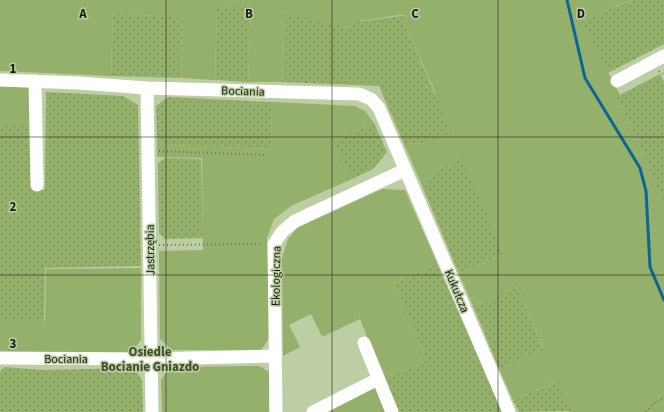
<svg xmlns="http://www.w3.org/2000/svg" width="664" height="412" viewBox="0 0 664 412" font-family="'Source Sans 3',sans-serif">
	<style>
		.grass { fill: #95b06a }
		.park { fill: url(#park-dots) }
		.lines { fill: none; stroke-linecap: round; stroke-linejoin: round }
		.stream { stroke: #0b6596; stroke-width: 3 }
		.path { stroke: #6b765a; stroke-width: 2; stroke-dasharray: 1 3; stroke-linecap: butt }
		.minor { stroke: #fff; stroke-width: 13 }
		.grid { fill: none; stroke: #181e0e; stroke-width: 1; stroke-opacity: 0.55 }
		.labels { text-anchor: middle; stroke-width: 3; stroke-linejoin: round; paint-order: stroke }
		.street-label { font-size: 12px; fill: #181e0e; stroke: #bdcea5 }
		.neighbourhood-label { font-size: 13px; font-weight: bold; fill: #404e2a; stroke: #bdcea5 }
		.grid-label { font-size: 13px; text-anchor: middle; font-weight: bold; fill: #181e0e; stroke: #bdcea5; stroke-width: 3; stroke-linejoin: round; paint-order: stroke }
	</style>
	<defs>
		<pattern id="park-dots" width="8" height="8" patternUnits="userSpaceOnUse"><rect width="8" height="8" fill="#95b06a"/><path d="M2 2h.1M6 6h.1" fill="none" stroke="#798f56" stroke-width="1.8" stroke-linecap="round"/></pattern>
	</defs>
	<rect width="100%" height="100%" fill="#bdcea5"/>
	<g class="grass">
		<path d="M0 0H631L581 21 620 95 616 97 641 148 660 198 664 203V412H569L557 381 513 400 499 369 544 349 517 287 473 306 459 274 504 254 462 157 438 169 423 188 404 144 426 143 435 92 405 24 408 15C389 14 371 22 352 20V28L285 15 282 82H248L251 7 217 8 215 80 181 78 183 18 113 13 111 76 0 71Z"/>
		<polygon points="0,86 30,87 31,125 0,125"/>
		<polygon points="272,102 355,106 365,111 374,123 333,141 352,179 291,206 274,219 267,238 270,337 261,350 172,350 160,339 159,251 203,250 202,158 157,157 157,138 165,145 271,149"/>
		<polygon points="382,189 405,190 437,263 394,283 427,361 384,379 360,319 322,337 311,314 289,325 300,347 283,356 282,258 288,239 297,228"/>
		<polygon points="141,268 141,340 130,353 0,353 0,321 45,321 46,269"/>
		<polygon points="259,366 269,372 269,412 162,412 161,380 170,367"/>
		<polygon points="375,387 385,412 328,412"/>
	</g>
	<g class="park">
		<polygon points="632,0 664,0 664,44 608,73 581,21"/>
		<polygon points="247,6 251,6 248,82 215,80 217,8"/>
		<polygon points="113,13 183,18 181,78 111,76"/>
		<polygon points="285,14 352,28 352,19 363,21 408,15 405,24 451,132 426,143 404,144 379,86 282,82"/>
		<polygon points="660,74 664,82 664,203 660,198 641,148 616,97"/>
		<polygon points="46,92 123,96 138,105 141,266 45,268 44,321 0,321 0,125 31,125 31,190 45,190"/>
		<polygon points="168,97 272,102 271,149 165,145 157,138 156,106"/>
		<polygon points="374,123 387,152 373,169 352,179 333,141"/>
		<polygon points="462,156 504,254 459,274 423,188 438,169"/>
		<polygon points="165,158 201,159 203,238 165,239 159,233 158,163"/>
		<polygon points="437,263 502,412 398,412 384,379 427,361 394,283"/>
		<polygon points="517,287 544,350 499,369 473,306"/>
		<polygon points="4,367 43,370 134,368 142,380 143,412 0,412 0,372"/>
		<polygon points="558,381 571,411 519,412 513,400"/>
	</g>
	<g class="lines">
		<polyline class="stream" points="567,0 585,78 640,168 646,191 650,267 664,300"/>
		<g class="path">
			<polyline points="659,71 664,75"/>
			<polyline points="159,151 266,155"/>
			<polyline points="159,245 263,244"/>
			<polyline points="646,412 654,403 664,398"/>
		</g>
		<g class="minor">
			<polyline points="0,80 78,83 147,88 359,94 371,99 379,108 509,412"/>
			<polyline points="35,81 37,185"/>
			<polyline points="617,81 664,56"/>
			<polyline points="147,88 152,412"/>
			<polyline points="364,343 392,412"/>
			<polyline points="0,358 152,359 275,356"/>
			<polyline points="276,412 274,244 282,232 295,221 405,170"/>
			<polyline points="313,412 378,379"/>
		</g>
	</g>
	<path class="grid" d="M166 0V412M332 0V412M498 0V412M0 137H664M0 275H664"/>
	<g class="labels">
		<g class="street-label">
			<text transform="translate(243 91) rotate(2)" y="4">Bociania</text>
			<text transform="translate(150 250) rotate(-91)" y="4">Jastrzębia</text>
			<text transform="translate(276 276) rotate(-89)" y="4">Ekologiczna</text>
			<text transform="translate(457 291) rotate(67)" y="4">Kukułcza</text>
			<text x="66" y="363">Bociania</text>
		</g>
		<g class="neighbourhood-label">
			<text x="150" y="356">Osiedle<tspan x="150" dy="15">Bocianie Gniazdo</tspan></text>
		</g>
	</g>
	<g class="grid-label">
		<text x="83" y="18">A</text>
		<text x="249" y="18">B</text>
		<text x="415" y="18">C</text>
		<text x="581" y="18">D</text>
		<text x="13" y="73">1</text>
		<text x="13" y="211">2</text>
		<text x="13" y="348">3</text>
	</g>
</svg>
